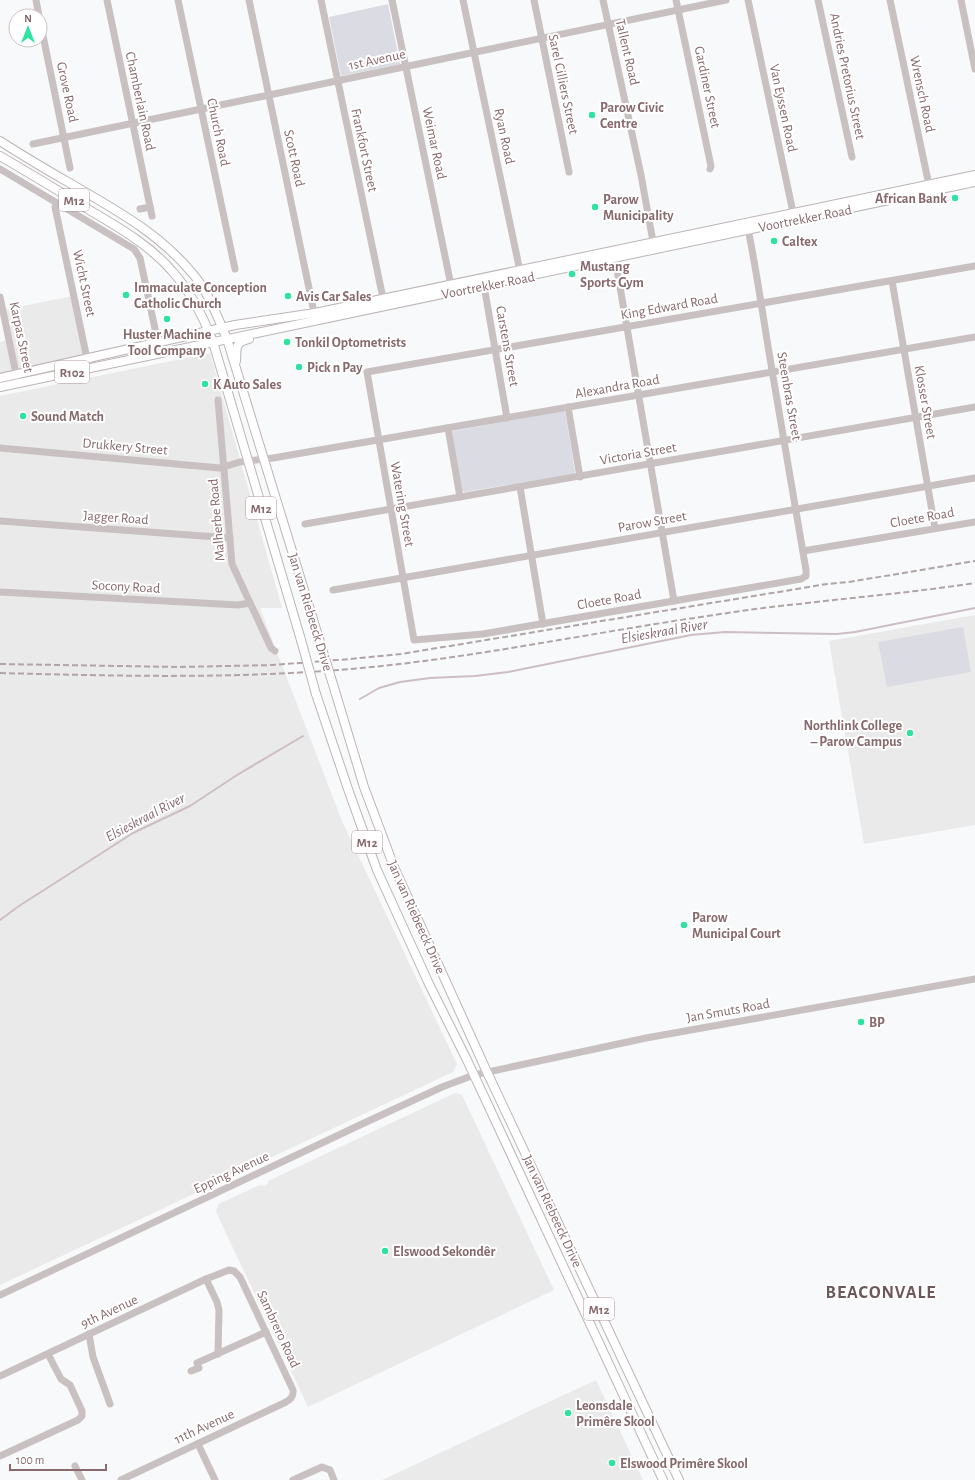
<svg xmlns="http://www.w3.org/2000/svg" width="975" height="1480" viewBox="0 0 975 1480" font-family="'Alegreya Sans',sans-serif">
	<style>
		.built { fill: #eaeaea }
		.green { fill: #dbdce3 }
		.lines { fill: none; stroke-linecap: round; stroke-linejoin: round }
		.stream { stroke: #cdbec4; stroke-width: 2 }
		.major-casing { stroke: #bdb4b5; stroke-width: 10 }
		.minor { stroke: #c9c0c1; stroke-width: 7 }
		.major { stroke: #fff; stroke-width: 8 }
		.rail { stroke: #b0a4a5; stroke-width: 2; stroke-dasharray: 6 3; stroke-linecap: butt }
		.major-bridge-casing { stroke: #bdb4b5; stroke-width: 10; stroke-linecap: butt }
		.major-bridge { stroke: #fff; stroke-width: 8 }
		.poi-dot { fill: #2fe2a2; stroke: #fff; stroke-width: 1.5 }
		.labels { text-anchor: middle; stroke-width: 4; stroke-linejoin: round; paint-order: stroke }
		.shield { fill: #fff; stroke: #ac9699; stroke-width: 1 }
		.shield-label { font-size: 13px; font-weight: bold; fill: #88696d }
		.street-label { font-size: 14px; fill: #88696d; stroke: #fff }
		.poi-label { font-size: 14px; font-weight: bold; fill: #88696d; stroke: #fff; text-anchor: start }
		.water-label { font-size: 15px; font-style: italic; fill: #8a6a74; stroke: #fff }
		.district-label { font-size: 18px; font-weight: bold; letter-spacing: 1px; fill: #6d575a; stroke: #fff }
	</style>
	<rect width="100%" height="100%" fill="#f7f9fa"/>
	<g class="built">
		<polygon points="73,296 87,359 0,377 0,342 8,340 2,310"/>
		<polygon points="210,353 282,608 260,608 342,821 457,1064 453,1072 0,1285 0,396"/>
		<polygon points="975,615 975,825 864,844 829,641"/>
		<polygon points="455,1093 462,1095 554,1290 308,1407 216,1212 218,1204 260,1185 263,1186 268,1184 268,1181"/>
		<polygon points="596,1380 643,1480 382,1480"/>
	</g>
	<g class="green">
		<polygon points="388,4 400,64 341,76 329,17"/>
		<polygon points="563,411 565,412 575,471 574,474 465,492 462,491 452,432 453,431"/>
		<polygon points="963,627 971,672 887,687 878,642"/>
	</g>
	<g class="lines">
		<g class="stream">
			<polyline points="360,699 379,688 400,682 430,678 475,676 508,672 691,635 725,632 837,634 855,632 975,608"/>
			<polyline points="0,920 19,906 133,833 190,806 237,775 303,736"/>
		</g>
		<g class="major-casing">
			<g id="major">
				<path d="M0 141C22 155 45 169 68 182 115 210 157 231 193 274 209 293 217 316 227 339L319 639"/>
				<path d="M0 156C29 173 58 190 86 208 116 226 149 244 172 271 191 292 203 316 213 342L301 640"/>
				<path d="M236 361C237 347 234 343 249 339"/>
				<polyline points="0,378 235,325 315,313 975,175"/>
				<polyline points="0,387 975,182"/>
				<polyline points="335,691 364,787 394,867 487,1072 679,1480"/>
				<polyline points="316,694 348,789 377,870 429,984 467,1060 663,1480"/>
			</g>
		</g>
		<g class="minor">
			<polyline points="36,0 39,16"/>
			<polyline points="107,0 152,216"/>
			<polyline points="178,0 235,269"/>
			<polyline points="249,0 315,317"/>
			<polyline points="321,0 384,303"/>
			<polyline points="392,0 452,290"/>
			<polyline points="463,0 521,276"/>
			<polyline points="534,0 569,172"/>
			<polyline points="603,0 641,175 654,247"/>
			<polyline points="676,0 711,166 710,169"/>
			<polyline points="748,0 794,217"/>
			<polyline points="818,0 852,157"/>
			<polyline points="890,0 930,190"/>
			<polyline points="961,0 975,69"/>
			<polyline points="40,21 70,168"/>
			<polyline points="33,144 726,0"/>
			<polyline points="0,169 134,249 140,258 158,343"/>
			<polyline points="57,203 55,207 89,368"/>
			<polyline points="140,209 150,207"/>
			<path d="M747 224C756 267 762 310 769 352 781 425 794 498 806 570V576L801 579 483 634 414 640 367 372 975 266"/>
			<polyline points="614,252 674,601"/>
			<polyline points="483,280 507,418"/>
			<polyline points="892,281 935,528"/>
			<polyline points="0,297 18,383"/>
			<polyline points="218,400 232,564 271,648 275,651"/>
			<polyline points="568,407 580,477"/>
			<polyline points="448,428 460,497"/>
			<polyline points="0,448 220,468 240,462 273,458 975,337"/>
			<polyline points="520,487 543,624"/>
			<polyline points="0,521 230,538"/>
			<polyline points="305,524 975,407"/>
			<polyline points="803,551 975,522"/>
			<polyline points="333,590 975,478"/>
			<polyline points="0,592 238,605 250,603"/>
			<polyline points="206,1279 217,1302 219,1310 218,1354"/>
			<polyline points="0,1295 362,1124 442,1087 474,1075 646,1038 975,979"/>
			<polyline points="89,1334 93,1357 110,1404"/>
			<polyline points="191,1371 199,1368 197,1363 266,1332"/>
			<path d="M0 1376 206 1279 229 1270 234 1271 240 1277 293 1390C294 1397 290 1400 284 1403L121 1480"/>
			<polyline points="198,1444 215,1480"/>
			<polyline points="0,1456 78,1420 82,1416 82,1411 70,1385 61,1379 48,1354"/>
			<polyline points="75,1466 82,1480"/>
			<polyline points="293,1480 322,1467 330,1470 334,1480"/>
		</g>
		<use href="#major" class="major"/>
		<g class="rail">
			<polyline points="0,664 179,667 273,665 350,659 401,654 827,584 849,582 975,561"/>
			<path d="M0 673C117 676 233 679 350 669 468 659 584 634 701 617 734 612 766 607 799 604 858 597 916 592 975 583"/>
		</g>
		<g class="major-bridge-casing">
			<g id="major-bridge">
				<polyline points="319,639 335,691"/>
				<polyline points="301,640 316,694"/>
			</g>
		</g>
		<use href="#major-bridge" class="major-bridge"/>
	</g>
	<g class="poi-dot">
		<circle cx="592" cy="115" r="4"/>
		<circle cx="955" cy="198" r="4"/>
		<circle cx="595" cy="207" r="4"/>
		<circle cx="774" cy="241" r="4"/>
		<circle cx="572" cy="274" r="4"/>
		<circle cx="126" cy="295" r="4"/>
		<circle cx="288" cy="296" r="4"/>
		<circle cx="167" cy="319" r="4"/>
		<circle cx="287" cy="342" r="4"/>
		<circle cx="299" cy="367" r="4"/>
		<circle cx="205" cy="384" r="4"/>
		<circle cx="23" cy="416" r="4"/>
		<circle cx="910" cy="733" r="4"/>
		<circle cx="684" cy="925" r="4"/>
		<circle cx="861" cy="1022" r="4"/>
		<circle cx="385" cy="1251" r="4"/>
		<circle cx="568" cy="1413" r="4"/>
		<circle cx="612" cy="1463" r="4"/>
	</g>
	<g class="labels">
		<g class="shield">
			<rect x="59" y="189" width="30" height="22" rx="3"/>
			<rect x="55" y="361" width="34" height="22" rx="3"/>
			<rect x="246" y="497" width="30" height="22" rx="3"/>
			<rect x="352" y="831" width="30" height="22" rx="3"/>
			<rect x="584" y="1298" width="30" height="22" rx="3"/>
		</g>
		<g class="shield-label">
			<text x="74" y="205">M12</text>
			<text x="72" y="377">R102</text>
			<text x="261" y="513">M12</text>
			<text x="367" y="847">M12</text>
			<text x="599" y="1314">M12</text>
		</g>
		<g class="street-label">
			<text transform="translate(628 52) rotate(77)" y="5">Tallent Road</text>
			<text transform="translate(377 59) rotate(-12)" y="5">1st Avenue</text>
			<text transform="translate(848 76) rotate(78)" y="5">Andries Pretorius Street</text>
			<text transform="translate(564 84) rotate(78)" y="5">Sarel Cilliers Street</text>
			<text transform="translate(708 87) rotate(78)" y="5">Gardiner Street</text>
			<text transform="translate(68 92) rotate(78)" y="5">Grove Road</text>
			<text transform="translate(923 94) rotate(78)" y="5">Wrensch Road</text>
			<text transform="translate(141 101) rotate(78)" y="5">Chamberlain Road</text>
			<text transform="translate(784 108) rotate(78)" y="5">Van Eyssen Road</text>
			<text transform="translate(219 132) rotate(78)" y="5">Church Road</text>
			<text transform="translate(505 136) rotate(78)" y="5">Ryan Road</text>
			<text transform="translate(435 143) rotate(78)" y="5">Weimar Road</text>
			<text transform="translate(365 150) rotate(78)" y="5">Frankfort Street</text>
			<text transform="translate(295 158) rotate(78)" y="5">Scott Road</text>
			<text transform="translate(805 218) rotate(-11)" y="5">Voortrekker Road</text>
			<text transform="translate(85 283) rotate(78)" y="5">Wicht Street</text>
			<text transform="translate(488 285) rotate(-11)" y="5">Voortrekker Road</text>
			<text transform="translate(669 306) rotate(-10)" y="5">King Edward Road</text>
			<text transform="translate(22 337) rotate(78)" y="5">Karpas Street</text>
			<text transform="translate(508 346) rotate(80)" y="5">Carstens Street</text>
			<text transform="translate(617 386) rotate(-10)" y="5">Alexandra Road</text>
			<text transform="translate(790 396) rotate(80)" y="5">Steenbras Street</text>
			<text transform="translate(926 402) rotate(80)" y="5">Klosser Street</text>
			<text transform="translate(125 446) rotate(5)" y="5">Drukkery Street</text>
			<text transform="translate(638 453) rotate(-10)" y="5">Victoria Street</text>
			<text transform="translate(403 504) rotate(80)" y="5">Watering Street</text>
			<text transform="translate(116 517) rotate(4)" y="5">Jagger Road</text>
			<text transform="translate(922 517) rotate(-10)" y="5">Cloete Road</text>
			<text transform="translate(216 520) rotate(-95)" y="5">Malherbe Road</text>
			<text transform="translate(652 521) rotate(-10)" y="5">Parow Street</text>
			<text transform="translate(126 586) rotate(3)" y="5">Socony Road</text>
			<text transform="translate(609 599) rotate(-10)" y="5">Cloete Road</text>
			<text transform="translate(311 612) rotate(73)" y="5">Jan van Riebeeck Drive</text>
			<text transform="translate(417 917) rotate(66)" y="5">Jan van Riebeeck Drive</text>
			<text transform="translate(728 1010) rotate(-10)" y="5">Jan Smuts Road</text>
			<text transform="translate(231 1172) rotate(-25)" y="5">Epping Avenue</text>
			<text transform="translate(553 1211) rotate(65)" y="5">Jan van Riebeeck Drive</text>
			<text transform="translate(109 1311) rotate(-25)" y="5">9th Avenue</text>
			<text transform="translate(279 1329) rotate(65)" y="5">Sambrero Road</text>
			<text transform="translate(204 1426) rotate(-25)" y="5">11th Avenue</text>
		</g>
		<g class="poi-label">
			<text x="600" y="112">Parow Civic<tspan x="600" dy="16">Centre</tspan></text>
			<text x="947" y="203" text-anchor="end">African Bank</text>
			<text x="603" y="204">Parow<tspan x="603" dy="16">Municipality</tspan></text>
			<text x="782" y="246">Caltex</text>
			<text x="580" y="271">Mustang<tspan x="580" dy="16">Sports Gym</tspan></text>
			<text x="134" y="292">Immaculate Conception<tspan x="134" dy="16">Catholic Church</tspan></text>
			<text x="296" y="301">Avis Car Sales</text>
			<text x="167" y="339" text-anchor="middle">Huster Machine<tspan x="167" dy="16">Tool Company</tspan></text>
			<text x="295" y="347">Tonkil Optometrists</text>
			<text x="307" y="372">Pick n Pay</text>
			<text x="213" y="389">K Auto Sales</text>
			<text x="31" y="421">Sound Match</text>
			<text x="902" y="730" text-anchor="end">Northlink College<tspan x="902" dy="16">– Parow Campus</tspan></text>
			<text x="692" y="922">Parow<tspan x="692" dy="16">Municipal Court</tspan></text>
			<text x="869" y="1027">BP</text>
			<text x="393" y="1256">Elswood Sekondêr</text>
			<text x="576" y="1410">Leonsdale<tspan x="576" dy="16">Primêre Skool</tspan></text>
			<text x="620" y="1468">Elswood Primêre Skool</text>
		</g>
		<g class="water-label">
			<text transform="translate(664 631) rotate(-10)" y="5">Elsieskraal River</text>
			<text transform="translate(145 817) rotate(-28)" y="5">Elsieskraal River</text>
		</g>
		<g class="district-label">
			<text x="881" y="1298">BEACONVALE</text>
		</g>
	</g>
	<g transform="translate(28 28)"><circle r="19" fill="#ffffff" stroke="#cfc3c5"/>
	<path d="M0-3L7 15L0 10L-7 15Z" fill="#2fe2a2"/>
	<text y="-6" font-size="11" font-weight="bold" text-anchor="middle" fill="#88696d">N</text>
	</g>
	<path d="M10 1464v6h96v-6" fill="none" stroke="#88696d" stroke-width="2"/>
	<text x="16" y="1464" font-size="12" fill="#88696d" stroke="#ffffff" stroke-width="3" paint-order="stroke">100 m</text>
</svg>
